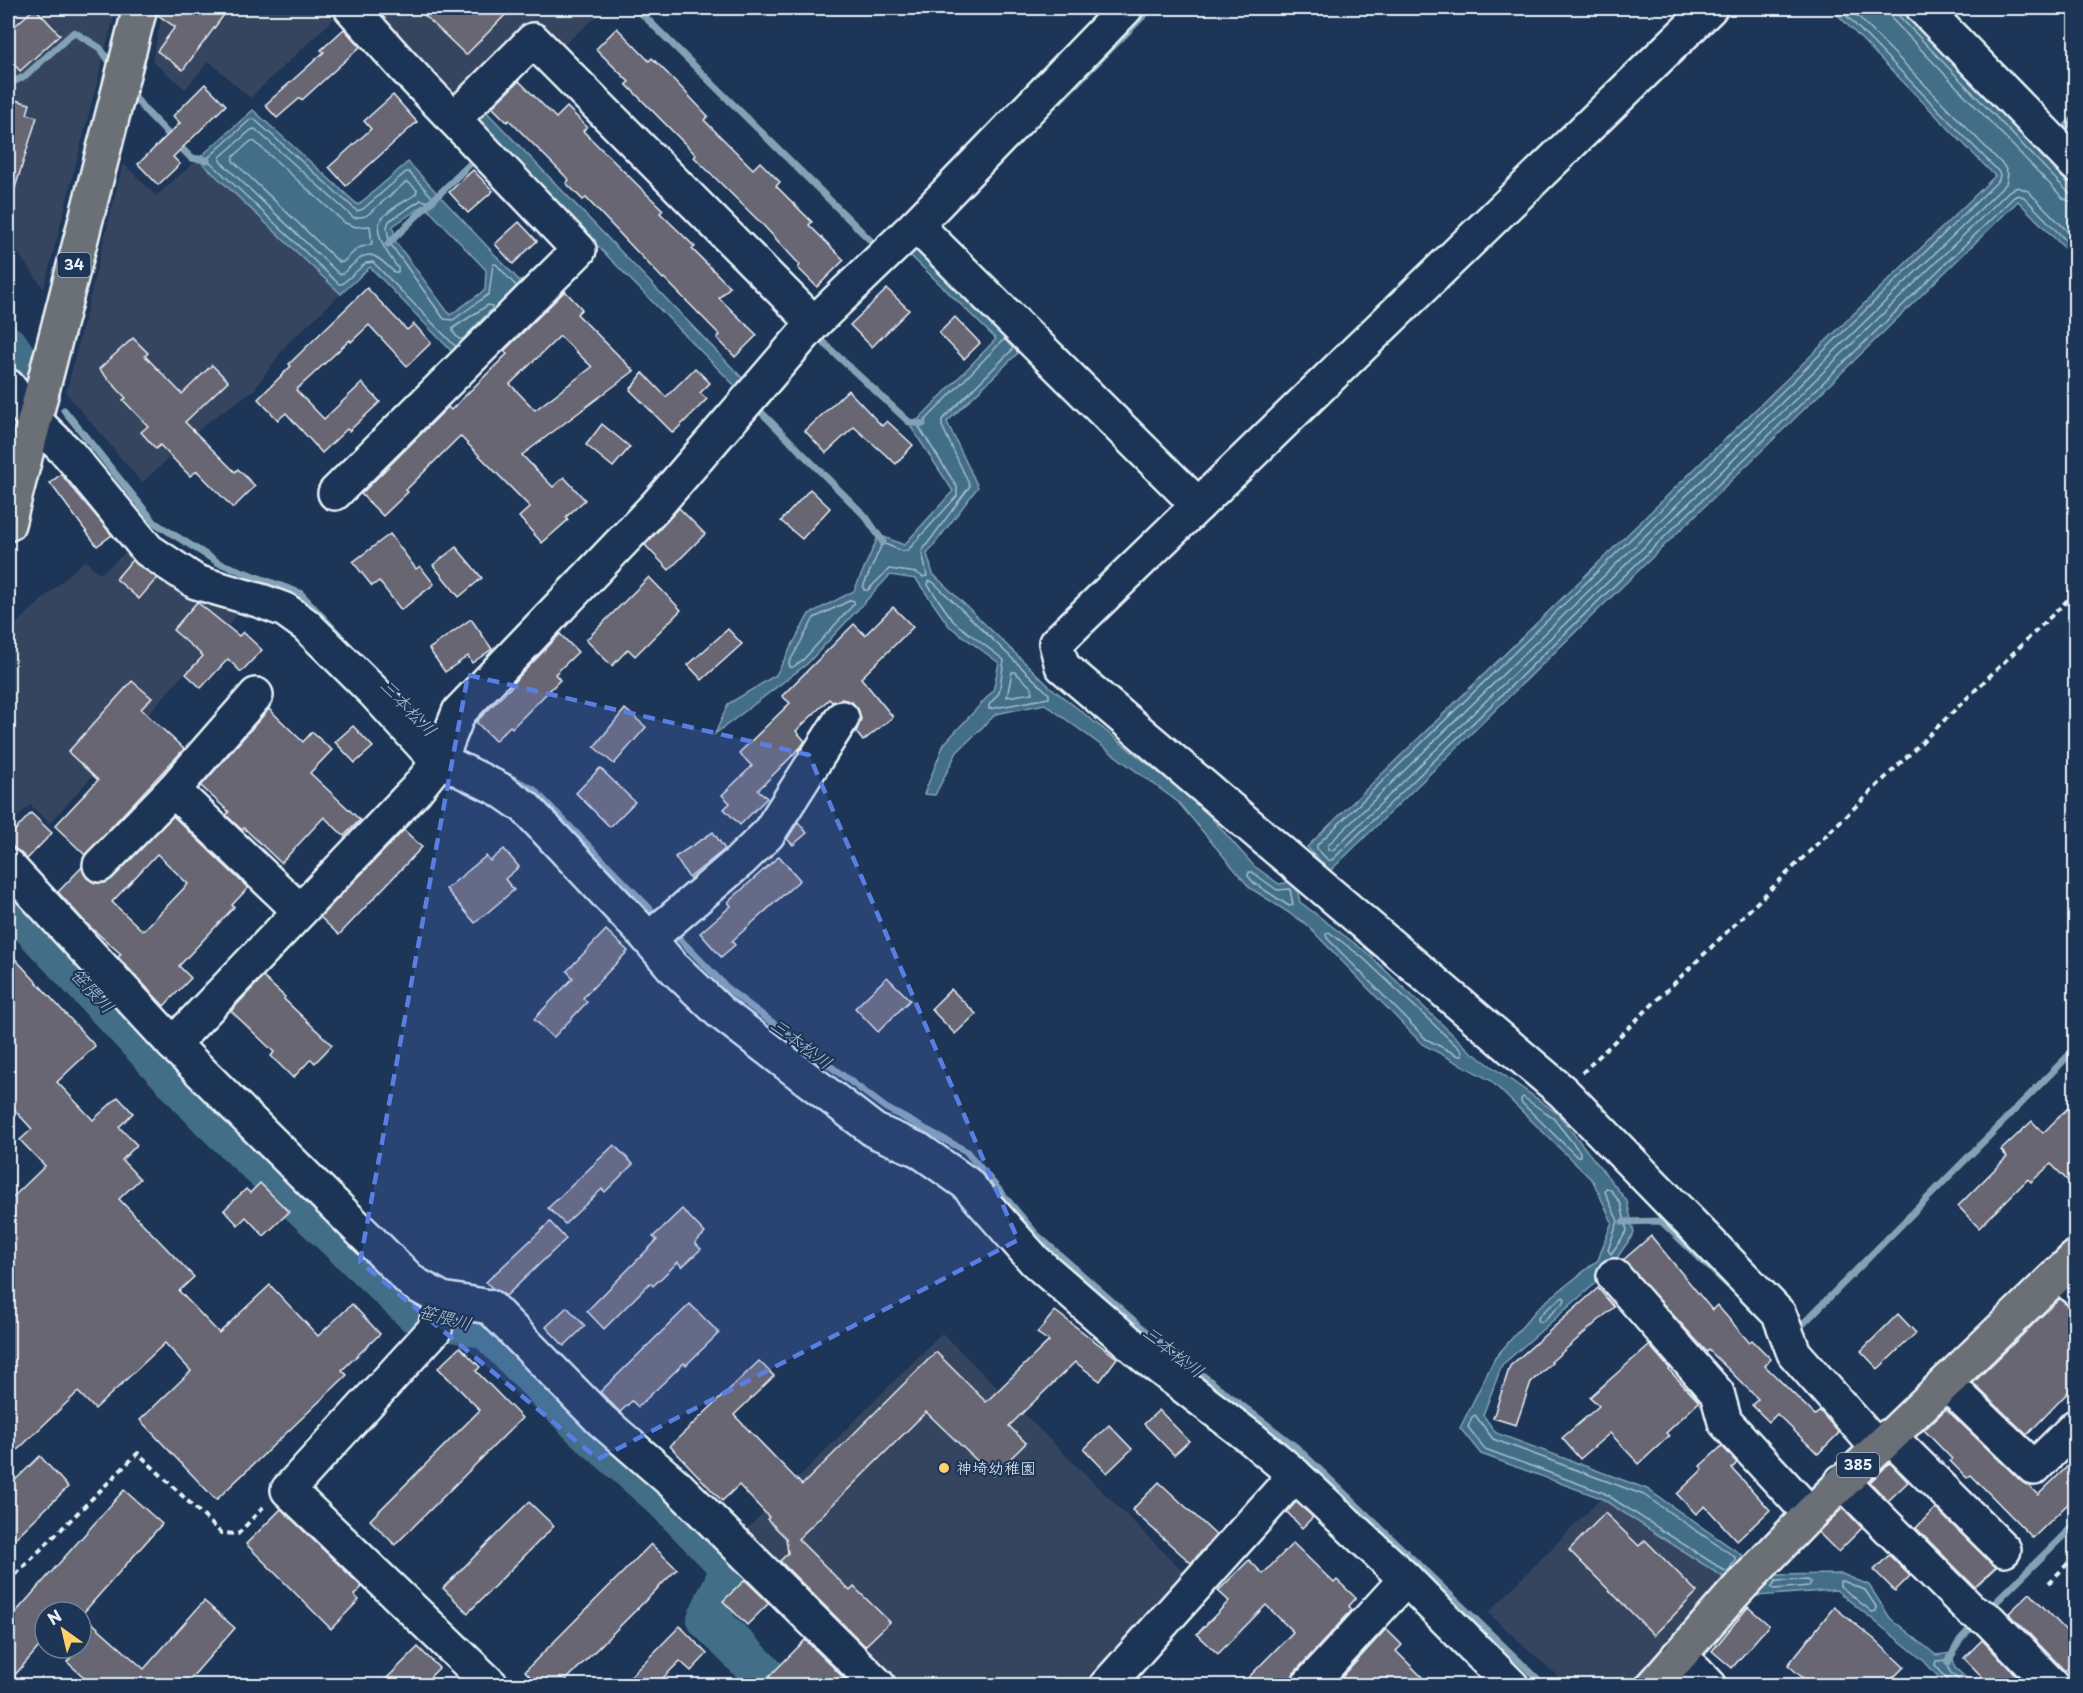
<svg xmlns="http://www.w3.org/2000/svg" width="2083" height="1693" viewBox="0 0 2083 1693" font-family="'Playpen Sans','Klee One',sans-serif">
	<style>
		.built { fill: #34445f }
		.water { fill: #426e88; stroke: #84a2b5; stroke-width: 1.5; fill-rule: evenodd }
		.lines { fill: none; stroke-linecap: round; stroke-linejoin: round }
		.shore { stroke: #a6bdcb; stroke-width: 1.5 }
		.stream { stroke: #84a2b5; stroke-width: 7 }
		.river { stroke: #426e88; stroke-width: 42 }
		.building { fill: #696673; stroke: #e8f1f8; stroke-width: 1.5; fill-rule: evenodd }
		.minor-casing { stroke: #e8f1f8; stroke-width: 38 }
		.highway-casing { stroke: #e8f1f8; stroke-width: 38 }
		.path { stroke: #e8f1f8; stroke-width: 4; stroke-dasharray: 6 4.5; stroke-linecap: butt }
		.minor { stroke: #1d3557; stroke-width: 33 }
		.highway { stroke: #6b7074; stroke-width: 33 }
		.marked { fill: #5a7fe2; fill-opacity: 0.2; stroke: #5a7fe2; stroke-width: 4.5; stroke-dasharray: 12 8; stroke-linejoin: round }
		.poi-dot { fill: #ffd166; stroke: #1d3557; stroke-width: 2 }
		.labels { text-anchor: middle; stroke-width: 4.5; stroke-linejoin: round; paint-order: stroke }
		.shield { fill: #1d3557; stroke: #abb9c8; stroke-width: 1.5 }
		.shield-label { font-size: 15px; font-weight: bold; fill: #e8f1f8 }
		.poi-label { font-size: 16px; fill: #e8f1f8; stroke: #1d3557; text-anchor: start }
		.water-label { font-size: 18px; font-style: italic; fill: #aec3d1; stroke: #1d3557 }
	</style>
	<rect width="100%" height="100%" fill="#1d3557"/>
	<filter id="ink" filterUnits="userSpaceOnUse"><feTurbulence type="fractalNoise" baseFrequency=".0167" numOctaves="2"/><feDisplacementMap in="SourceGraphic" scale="12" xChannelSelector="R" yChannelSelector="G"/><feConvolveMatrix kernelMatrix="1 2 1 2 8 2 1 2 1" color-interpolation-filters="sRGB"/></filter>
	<g filter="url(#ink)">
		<g class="built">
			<polygon points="8,8 116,8 44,289 8,240"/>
			<polygon points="164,8 607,8 560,48 537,23 444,121 341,12 250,98 209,61 185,89 152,61"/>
			<polygon points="198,159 341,294 287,344 254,390 209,421 142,483 66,393 123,163 156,196"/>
			<polygon points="131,548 239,613 50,823 30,805 8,827 8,649 14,626 85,560 100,574"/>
			<polygon points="942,1333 1188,1576 1088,1685 891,1685 740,1536"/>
			<polygon points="1601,1498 1729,1581 1636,1685 1567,1685 1488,1613"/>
		</g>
		<g class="water">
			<polygon points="1831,8 1899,8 2075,191 2075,259 2018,201 1330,871 1307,847 1995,176"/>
			<polygon points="481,106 747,383 739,390 474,120"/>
			<path d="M253 110 358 205 408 162 529 291 460 360 370 267 341 294 198 159ZM424 205 486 270 485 290 450 315 395 241 393 226Z"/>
			<polygon points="919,246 1022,349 947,422 978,487 927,554 933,574 1049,686 1201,806 1254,866 1279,884 1295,881 1300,902 1366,952 1470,1051 1557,1113 1627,1201 1634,1233 1606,1274 1502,1365 1483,1415 1496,1433 1647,1489 1746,1558 1729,1581 1601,1498 1481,1454 1460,1428 1495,1358 1539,1307 1598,1260 1612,1222 1593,1181 1490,1080 1422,1044 1305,923 1250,888 1178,802 1045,704 996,714 957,752 935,795 924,794 944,744 993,691 999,663 949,626 916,579 890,575 807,664 715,734 728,704 776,675 809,614 854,591 879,535 904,545 953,491 911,427 996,339 908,253"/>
			<polygon points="1842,1574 1869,1585 1890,1618 1936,1655 1952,1653 1955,1668 1974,1685 1946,1685 1923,1660 1836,1590 1756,1596 1763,1584 1772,1575"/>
		</g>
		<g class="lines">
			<g class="shore">
				<polyline points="1839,8 1998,171 2000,175 1999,180 1317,845 1317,849 1328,860 1332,860 2014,197 2018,195 2024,197 2076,251"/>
				<polyline points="1850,8 2004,166 2008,174 2006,184 1328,845 1328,850 1333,850 2009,191 2018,187 2028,191 2076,240"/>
				<polyline points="1888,8 1892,19 2063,198 2069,201 2076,202"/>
				<polyline points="1895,8 1897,14 2069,193 2076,195"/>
				<path d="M255 129 354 218 366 216 406 182 409 183 417 190 416 194C406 201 393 207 384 216 369 230 389 256 398 268V272H394C368 246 367 252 342 274H339L220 161V157L251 130Z"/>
				<polygon points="251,141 255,142 345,223 356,227 370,226 372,244 358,248 343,262 339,262 233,161 233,157"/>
				<polygon points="488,305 492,306 492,309 463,339 459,339 453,332 453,328"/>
				<polygon points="1005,340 1012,347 1012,350 942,420 942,426 970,486 922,551 927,576 923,577 917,573 889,569 868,590 864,590 863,587 882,544 885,544 902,551 908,550 957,496 957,487 919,427 1002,341"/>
				<polyline points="456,347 373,262 366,263 342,284 339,284 209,161 209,157 251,119 254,119 357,211 363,209 406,172 409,172 434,199 431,202 421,200 389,221 387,227 389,242 444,319 453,320 489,294 493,264 496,264 517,287"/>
				<polygon points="929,581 933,582 1049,694 1049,698 989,709 989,705 999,693 1004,660 954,622 928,585"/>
				<polygon points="851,600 854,601 854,604 803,660 793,667 790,667 789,663 814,618"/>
				<polygon points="1012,672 1015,672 1032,688 1032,693 1007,697"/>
				<polygon points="1249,872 1252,872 1277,890 1290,889 1293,905 1289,906 1254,883 1248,876"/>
				<polygon points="1329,932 1362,957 1462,1051 1462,1056 1459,1056 1426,1039 1327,938 1326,934"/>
				<polygon points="1523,1097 1553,1118 1580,1152 1580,1156 1576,1156 1521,1102 1521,1099"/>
				<polygon points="1606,1188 1610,1189 1621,1204 1627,1231 1611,1254 1608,1250 1618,1221 1605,1192"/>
				<polygon points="1563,1297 1565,1299 1564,1302 1542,1322 1538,1321 1538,1318 1544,1311"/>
				<polygon points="1475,1415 1493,1439 1644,1495 1735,1557 1735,1561 1728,1571 1725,1571 1604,1493 1485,1449 1468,1427 1472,1417"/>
				<polygon points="1808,1580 1811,1583 1809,1586 1774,1589 1771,1587 1776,1581"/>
				<polygon points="1840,1581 1843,1581 1865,1590 1877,1608 1876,1611 1872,1612 1840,1586"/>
				<polyline points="1950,1686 1948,1680 1935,1665 1936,1661 1947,1660 1950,1672 1965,1686"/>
			</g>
			<g class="stream">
				<polyline points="636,8 875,245"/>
				<polyline points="8,84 24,77 74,32 100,48 114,68"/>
				<polyline points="129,89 144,109 191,158 207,160"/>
				<polyline points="1060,100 1151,8"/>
				<polyline points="2064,129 2076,117"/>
				<polyline points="388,244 470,164"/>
				<polyline points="815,335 909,422 923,424"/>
				<polyline points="756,407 866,517 883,542"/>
				<polyline points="64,410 155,523 219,563 300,593 341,637"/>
				<polyline points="508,776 533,789 659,918"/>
				<polyline points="671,930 729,990 886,1108 966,1151 1036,1234 1150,1335 1296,1447 1545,1686"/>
				<polyline points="1623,1222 1661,1221 1730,1287"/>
				<polyline points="1794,1330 1797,1330 2076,1048"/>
				<polyline points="1988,1610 2076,1523"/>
				<polyline points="1948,1662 1960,1640 1976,1622"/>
			</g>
			<g class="river">
				<polyline points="8,347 21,366"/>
				<polyline points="8,900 211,1118 417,1314 487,1328 585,1428 664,1498 732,1568 708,1619 775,1686"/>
			</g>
		</g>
		<g class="building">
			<polygon points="35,8 60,35 20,71 8,57 8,32"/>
			<polygon points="158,8 229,8 183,70 157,51 175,27 158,15"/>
			<polygon points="417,8 512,8 466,55"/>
			<polygon points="617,28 649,61 652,58 673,79 708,116 704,120 753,169 760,162 780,182 776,186 812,222 809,225 844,260 817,287 798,268 800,265 764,226 694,157 696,155 626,84 629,82 596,49"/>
			<polygon points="344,29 360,47 302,100 300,98 277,118 265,105 324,52 321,50"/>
			<polygon points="519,81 556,118 567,107 587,127 583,131 663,210 660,213 695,247 692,249 730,287 719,298 757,335 735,357 717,338 720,335 664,278 663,279 586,198 583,200 566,183 569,180 509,120 507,122 492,107"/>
			<polygon points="205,84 226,105 173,157 180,164 158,185 138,164 180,123 173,116"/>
			<polygon points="393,95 417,122 346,186 329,167 371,129 364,121"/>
			<polygon points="8,98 30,104 27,114 37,117 12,198 8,198"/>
			<polygon points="473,170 493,191 468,213 449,192"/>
			<polygon points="519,222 537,241 513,264 495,244"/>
			<polygon points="367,288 407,330 414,324 431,343 407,366 369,325 351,342 350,340 296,390 324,419 362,383 380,402 349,431 347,429 322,453 286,413 278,420 258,399 291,366 289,364"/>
			<polygon points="887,289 909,310 872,347 850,325"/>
			<path d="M565 291 582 309 577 314 634 371 522 455 553 487 564 477 585 500 566 517 568 520 542 543 519 517 530 507 460 436 406 490 408 492 383 516 361 494 448 407 451 410 507 354 504 351ZM560 336 592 367 535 410 510 384Z"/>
			<polygon points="955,317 980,343 964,359 939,333"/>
			<polygon points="133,338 148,353 145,356 182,394 212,365 228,381 185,422 235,472 238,469 255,486 233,508 197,471 190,476 160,445 156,449 141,432 148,426 123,400 126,398 99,369"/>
			<polygon points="695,368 710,383 700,393 707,399 673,433 630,390 643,373 666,397"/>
			<polygon points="848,390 882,426 887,421 913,445 896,464 854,427 826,453 805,431"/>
			<polygon points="602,424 630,447 613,467 586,445"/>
			<polygon points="61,474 112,535 97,546 50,483"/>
			<polygon points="810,489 830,508 802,539 781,521"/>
			<polygon points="679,508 705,534 669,570 645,545"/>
			<polygon points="390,534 416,569 420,566 434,584 401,610 379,581 372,586 353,562"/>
			<polygon points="456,547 482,578 459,597 433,565"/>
			<polygon points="132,560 157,578 139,599 116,579"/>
			<polygon points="649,577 681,610 635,656 628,649 612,666 586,640"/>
			<polygon points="197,602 239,636 243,632 262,650 241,672 228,659 201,688 186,674 203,656 173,630"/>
			<polygon points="893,607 913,627 861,678 893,717 863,741 856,732 861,719 858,709 852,702 842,699 832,702 829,699 796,731 805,741 801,747 758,790 767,798 740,825 724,809 730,803 722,795 752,766 739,753 790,703 782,696 854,624 865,635"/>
			<polygon points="471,619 492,649 472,663 468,656 445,672 429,649"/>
			<polygon points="728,629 742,644 702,680 688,665"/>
			<polygon points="560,634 578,652 555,674 560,680 512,728 510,726 495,741 476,722 513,685 512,684"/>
			<polygon points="132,681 152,698 141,709 184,749 85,855 55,826 98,780 68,752"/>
			<polygon points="269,709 303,742 312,732 332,750 310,773 360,820 344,836 324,817 281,863 244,828 242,830 226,815 229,812 201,786"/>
			<polygon points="625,709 646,727 614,764 594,747"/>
			<polygon points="353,726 373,747 355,763 335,742"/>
			<polygon points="600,768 635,802 610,827 576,793"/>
			<polygon points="31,813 52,833 27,859 8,842 8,838"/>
			<path d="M173 816 248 888 232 905 234 907 179 966 191 978 164 1006 118 957 121 954 88 925 58 892 82 867 87 878 95 883H105L113 878ZM157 854 188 884 143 931 112 902Z"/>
			<polygon points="798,822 807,833 793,845 787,839"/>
			<polygon points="404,830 422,847 339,935 320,917"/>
			<polygon points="713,832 725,849 689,878 675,857"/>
			<polygon points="504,849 519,867 505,879 514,890 475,923 446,889 486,856 490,861"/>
			<polygon points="779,856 800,880 732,941 735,945 721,957 700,933 731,906 728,902"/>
			<polygon points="606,930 628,951 583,998 587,1002 553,1038 534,1019 573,978 567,971"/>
			<polygon points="8,951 95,1046 57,1082 93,1120 118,1097 133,1113 119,1127 137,1145 122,1160 140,1179 119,1199 194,1277 179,1291 219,1333 270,1285 318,1336 352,1304 380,1334 342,1370 347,1375 216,1500 140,1420 191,1371 165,1343 95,1409 78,1392 8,1459 8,1202 45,1166 20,1140 32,1129 8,1103"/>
			<polygon points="263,977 285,997 284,999 332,1045 315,1063 311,1059 293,1078 271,1056 274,1052 231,1011"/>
			<polygon points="887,977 910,1000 878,1032 855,1008"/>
			<polygon points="951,989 976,1014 955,1034 931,1009"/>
			<polygon points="2076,1100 2076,1189 2051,1164 2031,1182 2028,1179 1979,1228 1958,1206 2007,1157 2001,1150 2032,1121 2043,1133"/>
			<polygon points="614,1145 633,1164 605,1192 602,1189 565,1224 548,1208"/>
			<polygon points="260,1183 289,1212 264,1236 246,1217 238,1225 224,1210 246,1189 250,1193"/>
			<polygon points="682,1209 705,1233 695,1243 701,1249 682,1267 678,1262 653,1286 650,1283 604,1329 587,1311 657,1240 653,1237"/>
			<polygon points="550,1222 566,1239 506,1296 492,1288 486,1282"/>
			<polygon points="1651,1236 1712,1310 1717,1305 1749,1342 1752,1340 1771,1359 1765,1366 1815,1415 1820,1411 1839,1433 1818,1454 1777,1414 1769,1422 1752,1405 1758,1399 1709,1350 1707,1352 1623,1260"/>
			<polygon points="1598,1288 1614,1307 1551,1362 1552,1363 1531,1382 1516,1425 1493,1418 1510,1366"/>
			<polygon points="2059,1299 2071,1307 2076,1307 2076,1384 2027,1435 1973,1383"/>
			<polygon points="690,1304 719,1333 686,1365 684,1363 638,1407 632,1401 620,1412 600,1392"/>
			<polygon points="567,1307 585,1326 564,1346 546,1327"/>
			<polygon points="1055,1311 1117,1358 1100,1381 1075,1362 1009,1426 1026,1443 993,1476 926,1412 798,1539 850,1591 854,1587 890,1622 865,1646 780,1561 788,1553 786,1538 767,1519 769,1517 739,1485 722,1501 670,1446 759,1361 774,1376 734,1415 802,1485 936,1352 986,1402 1049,1341 1037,1333"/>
			<polygon points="1898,1314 1916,1333 1878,1369 1861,1351"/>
			<polygon points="1649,1345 1670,1369 1669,1370 1699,1402 1666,1433 1669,1436 1639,1464 1610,1433 1580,1459 1562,1438 1599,1406 1590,1397"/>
			<polygon points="460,1347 480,1367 476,1371 522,1418 395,1545 370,1520 480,1410 438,1368"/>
			<polygon points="1946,1409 2021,1481 2029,1486 2038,1495 2076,1458 2076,1496 2033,1538 1971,1475 1967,1478 1950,1461 1952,1459 1924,1430"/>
			<polygon points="1159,1410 1189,1441 1174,1455 1144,1424"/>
			<polygon points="1109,1425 1132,1449 1107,1473 1084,1449"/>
			<polygon points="1722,1446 1737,1463 1732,1468 1770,1510 1737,1541 1705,1506 1696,1514 1677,1494 1703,1469 1700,1466"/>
			<polygon points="40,1456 68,1487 8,1545 8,1487"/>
			<polygon points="1890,1463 1908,1482 1888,1501 1870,1482"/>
			<polygon points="1159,1482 1216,1535 1191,1563 1132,1510"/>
			<polygon points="124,1490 162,1524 84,1612 45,1612 45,1640 8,1683 8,1621"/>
			<polygon points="529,1502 554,1526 468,1613 443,1588"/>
			<polygon points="1296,1502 1313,1517 1302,1528 1287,1512"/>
			<polygon points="1843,1508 1862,1528 1838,1552 1818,1532"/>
			<polygon points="1935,1508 1991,1563 1996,1567 1975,1587 1916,1528"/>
			<polygon points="281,1509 362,1587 354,1595 359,1600 331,1629 246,1544"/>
			<polygon points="1605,1513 1639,1546 1645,1540 1697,1592 1654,1635 1569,1550"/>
			<polygon points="1293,1543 1334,1583 1337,1580 1356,1598 1349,1606 1352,1610 1294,1673 1288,1686 1240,1686 1293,1632 1266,1605 1218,1654 1197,1634 1229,1601 1218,1591 1249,1560 1263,1574"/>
			<polygon points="651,1544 677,1569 560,1686 539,1686 525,1671"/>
			<polygon points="1889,1555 1910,1576 1895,1591 1874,1570"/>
			<polygon points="745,1580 769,1603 747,1625 723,1601"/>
			<polygon points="2030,1593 2076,1641 2076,1660 2065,1671 2009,1613"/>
			<polygon points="204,1601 235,1628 184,1686 94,1686 67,1662 79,1648 81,1648 81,1613 144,1669"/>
			<polygon points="1748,1607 1769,1625 1732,1668 1712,1651"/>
			<polygon points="1834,1607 1874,1639 1904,1667 1885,1686 1812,1686 1788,1665"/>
			<polygon points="680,1626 707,1654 691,1671 680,1661 655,1686 621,1686"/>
			<polygon points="1386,1629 1402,1645 1396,1651 1431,1686 1334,1686"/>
			<polygon points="805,1640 832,1666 851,1686 760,1686"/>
			<polygon points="1982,1640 2026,1686 1991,1686 1964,1658"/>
			<polygon points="418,1647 439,1668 421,1686 379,1686"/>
		</g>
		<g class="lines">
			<g class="minor-casing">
				<g id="minor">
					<polyline points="1710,8 1056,643 1062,666 1563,1092 1779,1314 1794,1353 1877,1447"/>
					<polyline points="1923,8 2076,165"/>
					<polyline points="454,119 533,40 814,323"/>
					<polyline points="916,225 1198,505"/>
					<polyline points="8,386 34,420 69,454 148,550 196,582 261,601 285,610 306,625 374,692 429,752 440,760 499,789 525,807 649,939 672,966 720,1012 875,1131 919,1150 966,1183 1035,1261 1148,1359 1251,1438 1295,1475 1406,1579 1512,1686"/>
					<polyline points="335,493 579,250 403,66 351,8"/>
					<polyline points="173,790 300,911"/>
					<polyline points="100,865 173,790 256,695"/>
					<polyline points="8,866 173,1044 413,1283 442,1299 490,1307 601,1420 678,1487 879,1686"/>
					<polyline points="649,939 740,861 768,834 842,718"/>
					<polyline points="173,1044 416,790 440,760 459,712 656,506 814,323 916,225 1126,8"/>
					<polyline points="2059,1273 2076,1289"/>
					<polyline points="1614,1276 1717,1393 1725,1422 1810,1514"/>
					<polyline points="442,1299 435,1329 288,1490 492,1686"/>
					<polyline points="1946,1383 2034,1468 2076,1426"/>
					<polyline points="1889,1436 2004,1550"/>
					<polyline points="1842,1481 1971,1610 1989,1620 2053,1686"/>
					<polyline points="1678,1656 1696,1671 1710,1686"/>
					<polyline points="1106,1686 1295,1475"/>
					<polyline points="1308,1686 1406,1579"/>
				</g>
			</g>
			<g class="highway-casing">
				<g id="highway">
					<polyline points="8,524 140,8"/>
					<polyline points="1653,1686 1735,1592 1810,1514 2076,1257"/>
				</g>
			</g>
			<g class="path">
				<polyline points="1582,1073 2076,592"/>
				<polyline points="8,1582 138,1453 221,1533 238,1534 265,1505"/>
				<polyline points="2049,1583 2076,1555"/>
			</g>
			<use href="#minor" class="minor"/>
			<use href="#highway" class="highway"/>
		</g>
	</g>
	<path class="marked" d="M468 675 809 755 1018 1240 598 1459 360 1262Z"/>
	<circle class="poi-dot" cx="944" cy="1468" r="6"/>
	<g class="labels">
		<g class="shield">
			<rect x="57.5" y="253" width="33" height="24" rx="4.5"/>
			<rect x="1837" y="1453" width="42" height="24" rx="4.5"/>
		</g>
		<g class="shield-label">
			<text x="74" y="270">34</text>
			<text x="1858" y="1470">385</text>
		</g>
		<g class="poi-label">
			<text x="956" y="1474">神埼幼稚園</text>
		</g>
		<g class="water-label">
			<text transform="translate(408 708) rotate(46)" y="6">三本松川</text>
			<text transform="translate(92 991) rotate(47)" y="6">笹隈川</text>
			<text transform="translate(801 1044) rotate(37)" y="6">三本松川</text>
			<text transform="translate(445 1318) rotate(15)" y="6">笹隈川</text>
			<text transform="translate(1173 1352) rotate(38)" y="6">三本松川</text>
		</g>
	</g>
	<rect width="2083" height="1693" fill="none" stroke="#1d3557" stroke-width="30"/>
	<rect x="15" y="15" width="2053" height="1663" fill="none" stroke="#e8f1f8" stroke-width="2" filter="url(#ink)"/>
	<g transform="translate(63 1630) rotate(326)"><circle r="28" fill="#1d3557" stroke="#6e8097" stroke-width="1.5"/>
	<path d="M0-4.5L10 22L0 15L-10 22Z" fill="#ffd166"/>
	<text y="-9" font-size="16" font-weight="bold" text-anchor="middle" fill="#e8f1f8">N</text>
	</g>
</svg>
